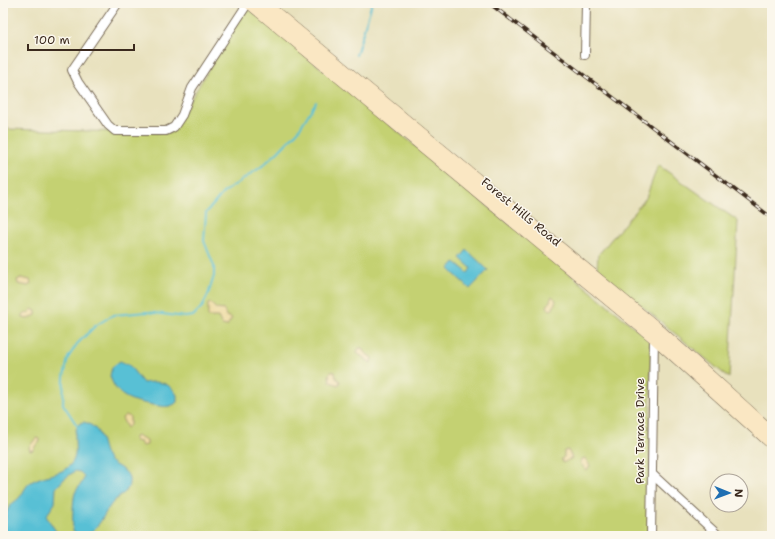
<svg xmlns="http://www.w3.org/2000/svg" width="775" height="539" viewBox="0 0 775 539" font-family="'Shantell Sans',sans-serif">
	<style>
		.green { fill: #c4d172; stroke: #807e48 }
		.sand { fill: #eeda9e; stroke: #94825e }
		.water { fill: #58c0d5; stroke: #4a757a }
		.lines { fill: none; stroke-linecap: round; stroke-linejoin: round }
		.stream { stroke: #58c0d5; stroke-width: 2 }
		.street-casing { stroke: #786a56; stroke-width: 10 }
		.secondary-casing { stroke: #786a56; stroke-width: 12 }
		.street { stroke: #fff; stroke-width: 8 }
		.secondary { stroke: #fae7c3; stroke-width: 11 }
		.rail-casing { stroke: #3b2a1e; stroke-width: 3.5 }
		.rail { stroke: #fbf7ec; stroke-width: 2; stroke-dasharray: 6; stroke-linecap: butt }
		.labels { text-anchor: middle; stroke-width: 3; stroke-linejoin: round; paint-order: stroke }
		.street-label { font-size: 12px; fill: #3b2a1e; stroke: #fbf7ec }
	</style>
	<rect width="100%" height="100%" fill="#fbf7ec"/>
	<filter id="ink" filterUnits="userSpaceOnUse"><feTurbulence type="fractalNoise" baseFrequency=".025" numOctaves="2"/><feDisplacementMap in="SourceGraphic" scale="8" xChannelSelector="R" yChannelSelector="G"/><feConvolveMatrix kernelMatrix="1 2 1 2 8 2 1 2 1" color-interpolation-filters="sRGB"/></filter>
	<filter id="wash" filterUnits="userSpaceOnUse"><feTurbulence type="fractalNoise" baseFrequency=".012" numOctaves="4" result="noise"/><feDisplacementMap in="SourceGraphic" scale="16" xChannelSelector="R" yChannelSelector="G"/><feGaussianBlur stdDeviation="0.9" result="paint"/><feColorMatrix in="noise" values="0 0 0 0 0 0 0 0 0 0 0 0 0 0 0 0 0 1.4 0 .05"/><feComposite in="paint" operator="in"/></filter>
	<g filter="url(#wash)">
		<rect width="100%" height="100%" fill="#e8e1bd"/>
		<g class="green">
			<polygon points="246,6 651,341 649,536 3,536 3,129 171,133"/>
			<polygon points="658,165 738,221 729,378 597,269 598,255 646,198"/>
		</g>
		<g class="sand">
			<polygon points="21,278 30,280 31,284 28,286 18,284 17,280"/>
			<polygon points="552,296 556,300 553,309 550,310 547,307"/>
			<polygon points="211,303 216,309 224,310 226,316 232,318 227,326 222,325 218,317 208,317 208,304"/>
			<polygon points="32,309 36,311 36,315 28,319 23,318 23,314 28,313"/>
			<polygon points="359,348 362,348 364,352 372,358 371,363 357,353"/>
			<polygon points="331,372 335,372 336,378 340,381 339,385 330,382 329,374"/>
			<polygon points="126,415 130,417 130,425 127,428 122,418"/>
			<polygon points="138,436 147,440 147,445 142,446 140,442 135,441 135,437"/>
			<polygon points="36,438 39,439 40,442 36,445 33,450 30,451 29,447"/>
			<polygon points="568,450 572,458 563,463 561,459 564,457 564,451"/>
			<polygon points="585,458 590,466 587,471 580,463 582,459"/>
		</g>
		<g class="water">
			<polygon points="467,250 488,270 470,289 449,269 455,262 468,273 471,268 460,258"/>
			<path d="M120 361 129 365 143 383C157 381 169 381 177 395V402C170 409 161 406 153 405 133 401 117 399 110 376L112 367Z"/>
			<path d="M84 422C106 429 99 448 110 461 117 468 131 470 129 483 129 492 119 496 114 501 102 514 101 531 81 536L73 531C72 525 73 498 75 493 78 486 84 483 84 476L80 472 75 471 64 479 56 488 55 503 46 516 59 536H3C3 527 4 514 10 506 12 503 16 501 19 498 25 491 25 484 35 480 47 474 62 475 71 464 81 452 69 435 80 423Z"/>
		</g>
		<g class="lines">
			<g class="stream">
				<polyline points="356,55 372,3"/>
				<polyline points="78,427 63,404 64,377 68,358 77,344 95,326 113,315 147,312 185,317 193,316 202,307 208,295 214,276 214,266 204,241 206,213 223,193 261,167 278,152 298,131 316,102"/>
			</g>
		</g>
	</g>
	<g filter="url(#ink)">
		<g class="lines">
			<g class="street-casing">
				<g id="street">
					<polyline points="118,3 72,70 78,82 108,125 115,131 166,131 174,127 182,115 192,88 248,3"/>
					<polyline points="585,55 586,3"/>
					<polyline points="653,475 719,536"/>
					<polyline points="651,536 654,334"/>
				</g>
			</g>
			<g class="secondary-casing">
				<g id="secondary">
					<polyline points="249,3 653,337 772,444"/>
					<polyline points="264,3 656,327 772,432"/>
				</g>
			</g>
			<use href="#street" class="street"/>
			<use href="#secondary" class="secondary"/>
			<g class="rail-casing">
				<polyline id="rail" points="489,3 772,218"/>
			</g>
			<use href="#rail" class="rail"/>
		</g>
	</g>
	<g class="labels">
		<g class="street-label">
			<text transform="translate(521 212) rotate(40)" y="4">Forest Hills Road</text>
			<text transform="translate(640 431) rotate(-90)" y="4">Park Terrace Drive</text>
		</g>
	</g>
	<rect width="775" height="539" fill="none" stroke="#fbf7ec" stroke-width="16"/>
	<g transform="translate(729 493) rotate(91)"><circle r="19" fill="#fbf7ec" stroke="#aea59a"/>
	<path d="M0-3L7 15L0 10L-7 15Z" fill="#1f6fb2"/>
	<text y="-6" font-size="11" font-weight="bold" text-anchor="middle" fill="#3b2a1e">N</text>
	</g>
	<path d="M28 44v6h106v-6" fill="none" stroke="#3b2a1e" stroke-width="2"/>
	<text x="34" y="44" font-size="12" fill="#3b2a1e" stroke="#fbf7ec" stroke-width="3" paint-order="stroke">100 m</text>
</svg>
